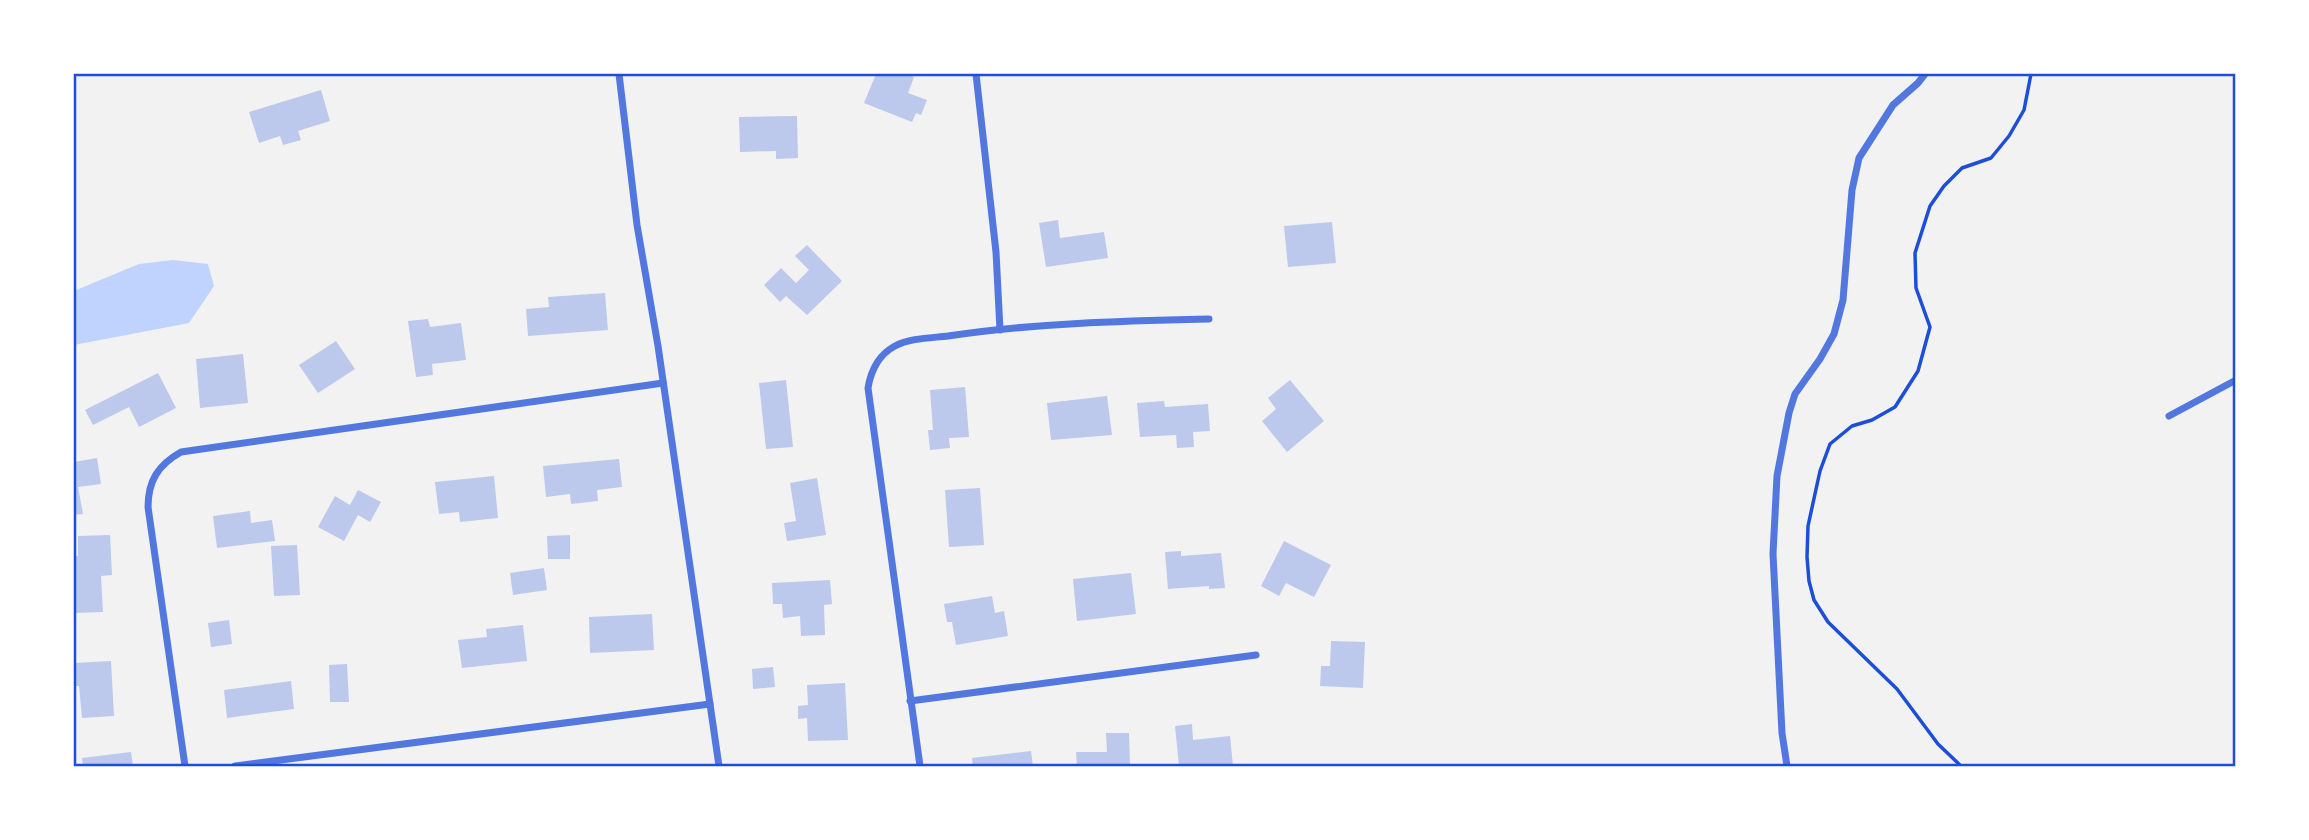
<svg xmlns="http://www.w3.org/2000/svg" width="2309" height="840" viewBox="0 0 2309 840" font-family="Barlow,sans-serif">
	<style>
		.water { fill: #bfd3fe }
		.building { fill: #bdc9ec }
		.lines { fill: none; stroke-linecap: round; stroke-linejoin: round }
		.path { stroke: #1d4ed8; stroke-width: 3.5 }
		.minor { stroke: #5277de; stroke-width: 7 }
		.neatline { fill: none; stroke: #1d4ed8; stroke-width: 2.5 }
	</style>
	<rect width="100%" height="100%" fill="#f2f2f2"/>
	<polygon class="water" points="173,260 208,264 214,286 189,323 74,345 74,291 139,264"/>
	<g class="building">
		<polygon points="876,74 906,74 914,77 908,93 927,100 921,115 916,113 912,122 864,103"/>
		<polygon points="321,90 330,121 298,131 301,140 283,145 280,136 259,143 249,112"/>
		<polygon points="797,116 798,158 776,159 776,151 740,152 739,117"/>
		<polygon points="1058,220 1060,238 1104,232 1108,258 1046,267 1039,223"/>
		<polygon points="1332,222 1336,263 1288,267 1284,226"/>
		<polygon points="807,245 842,281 807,315 786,296 780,302 764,285 781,268 796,283 809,270 795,256"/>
		<polygon points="605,293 608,330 528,336 526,309 549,307 548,297"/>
		<polygon points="428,319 430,327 461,323 466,360 432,364 433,375 416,377 408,321"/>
		<polygon points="336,341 355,369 318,393 299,365"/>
		<polygon points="243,354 248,403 200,408 196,359"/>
		<polygon points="158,373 176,408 139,427 129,407 93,425 85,410"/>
		<polygon points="786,380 793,447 766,449 759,383"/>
		<polygon points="1290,380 1324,421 1287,452 1262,421 1276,409 1268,398"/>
		<polygon points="965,387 969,437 949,438 950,448 930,450 928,430 933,430 930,390"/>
		<polygon points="1107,396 1112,435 1051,440 1047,403"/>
		<polygon points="1164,401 1165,407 1208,404 1210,431 1193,432 1194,447 1177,448 1176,435 1140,437 1137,403"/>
		<polygon points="97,458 101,484 78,487 83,514 74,515 74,462"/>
		<polygon points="619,459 622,487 597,490 598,501 571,504 570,494 546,497 543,466"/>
		<polygon points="494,476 498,518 460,522 459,512 439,514 435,482"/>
		<polygon points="817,478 826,535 787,541 784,523 796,521 790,483"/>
		<polygon points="980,488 984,545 949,547 945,490"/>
		<polygon points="358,490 381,502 370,522 358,515 344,541 318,527 335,496 350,505"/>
		<polygon points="250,511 251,523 272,520 275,541 217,548 213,516"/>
		<polygon points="110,535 112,575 101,576 103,612 74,613 74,556 78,556 78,536"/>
		<polygon points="570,535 570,559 548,559 547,536"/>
		<polygon points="1284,541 1331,565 1314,597 1286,583 1279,596 1261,586"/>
		<polygon points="297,545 300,595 274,596 271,546"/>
		<polygon points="1181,551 1181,556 1221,553 1225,588 1209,589 1209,586 1168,589 1165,552"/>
		<polygon points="544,568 547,590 513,595 510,573"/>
		<polygon points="1131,573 1136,614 1077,621 1073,579"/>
		<polygon points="830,580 832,604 824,605 825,635 801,636 800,616 783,618 782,604 773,604 772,583"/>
		<polygon points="992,596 995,613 1004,611 1008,636 956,645 952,622 947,622 944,604"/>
		<polygon points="652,614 654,650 590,653 589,617"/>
		<polygon points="229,620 232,644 211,647 208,623"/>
		<polygon points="523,625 527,661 462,668 458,640 487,637 486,629"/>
		<polygon points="1331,641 1365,642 1363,688 1320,686 1321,666 1330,666"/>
		<polygon points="111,661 114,716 82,718 79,686 74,686 74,663"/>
		<polygon points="347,664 349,702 330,702 329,665"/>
		<polygon points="773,667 775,687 753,689 752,669"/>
		<polygon points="291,681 294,709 227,718 224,690"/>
		<polygon points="845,683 848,740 808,741 807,718 798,719 798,706 808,705 807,685"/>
		<polygon points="1192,724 1193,740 1230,736 1233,766 1179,766 1175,726"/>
		<polygon points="1106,733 1129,733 1130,766 1077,766 1076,752 1107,752"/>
		<polygon points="1031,751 1033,766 973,766 972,758"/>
		<polygon points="131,752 133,766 83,766 82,758"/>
	</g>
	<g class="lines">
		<polyline class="path" points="1961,766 1938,744 1897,689 1828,622 1814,600 1809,581 1807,557 1808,526 1820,471 1830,444 1852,426 1872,420 1895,407 1918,371 1930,327 1916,288 1915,253 1930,206 1944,186 1962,168 1991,158 2009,136 2024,110 2031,74"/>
		<g class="minor">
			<polyline points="619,74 637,225 658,346 719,766"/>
			<polyline points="976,74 996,252 1000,330"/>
			<polyline points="2169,416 2236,380"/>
			<polyline points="910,701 1256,655"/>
			<path d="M185 766 148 507C148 481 158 465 181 452L663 383"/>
			<polyline points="235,766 710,704"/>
			<path d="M920 766 868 388C871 370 878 355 895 346 910 338 931 338 948 336 1034 323 1122 321 1209 319"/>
			<polyline points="1787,766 1782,733 1773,554 1777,476 1789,413 1795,394 1820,359 1834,334 1843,300 1852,190 1859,158 1893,105 1918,83 1925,74"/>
		</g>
	</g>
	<rect width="2309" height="840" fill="none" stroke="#ffffff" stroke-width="150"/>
	<rect x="75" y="75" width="2159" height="690" class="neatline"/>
</svg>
